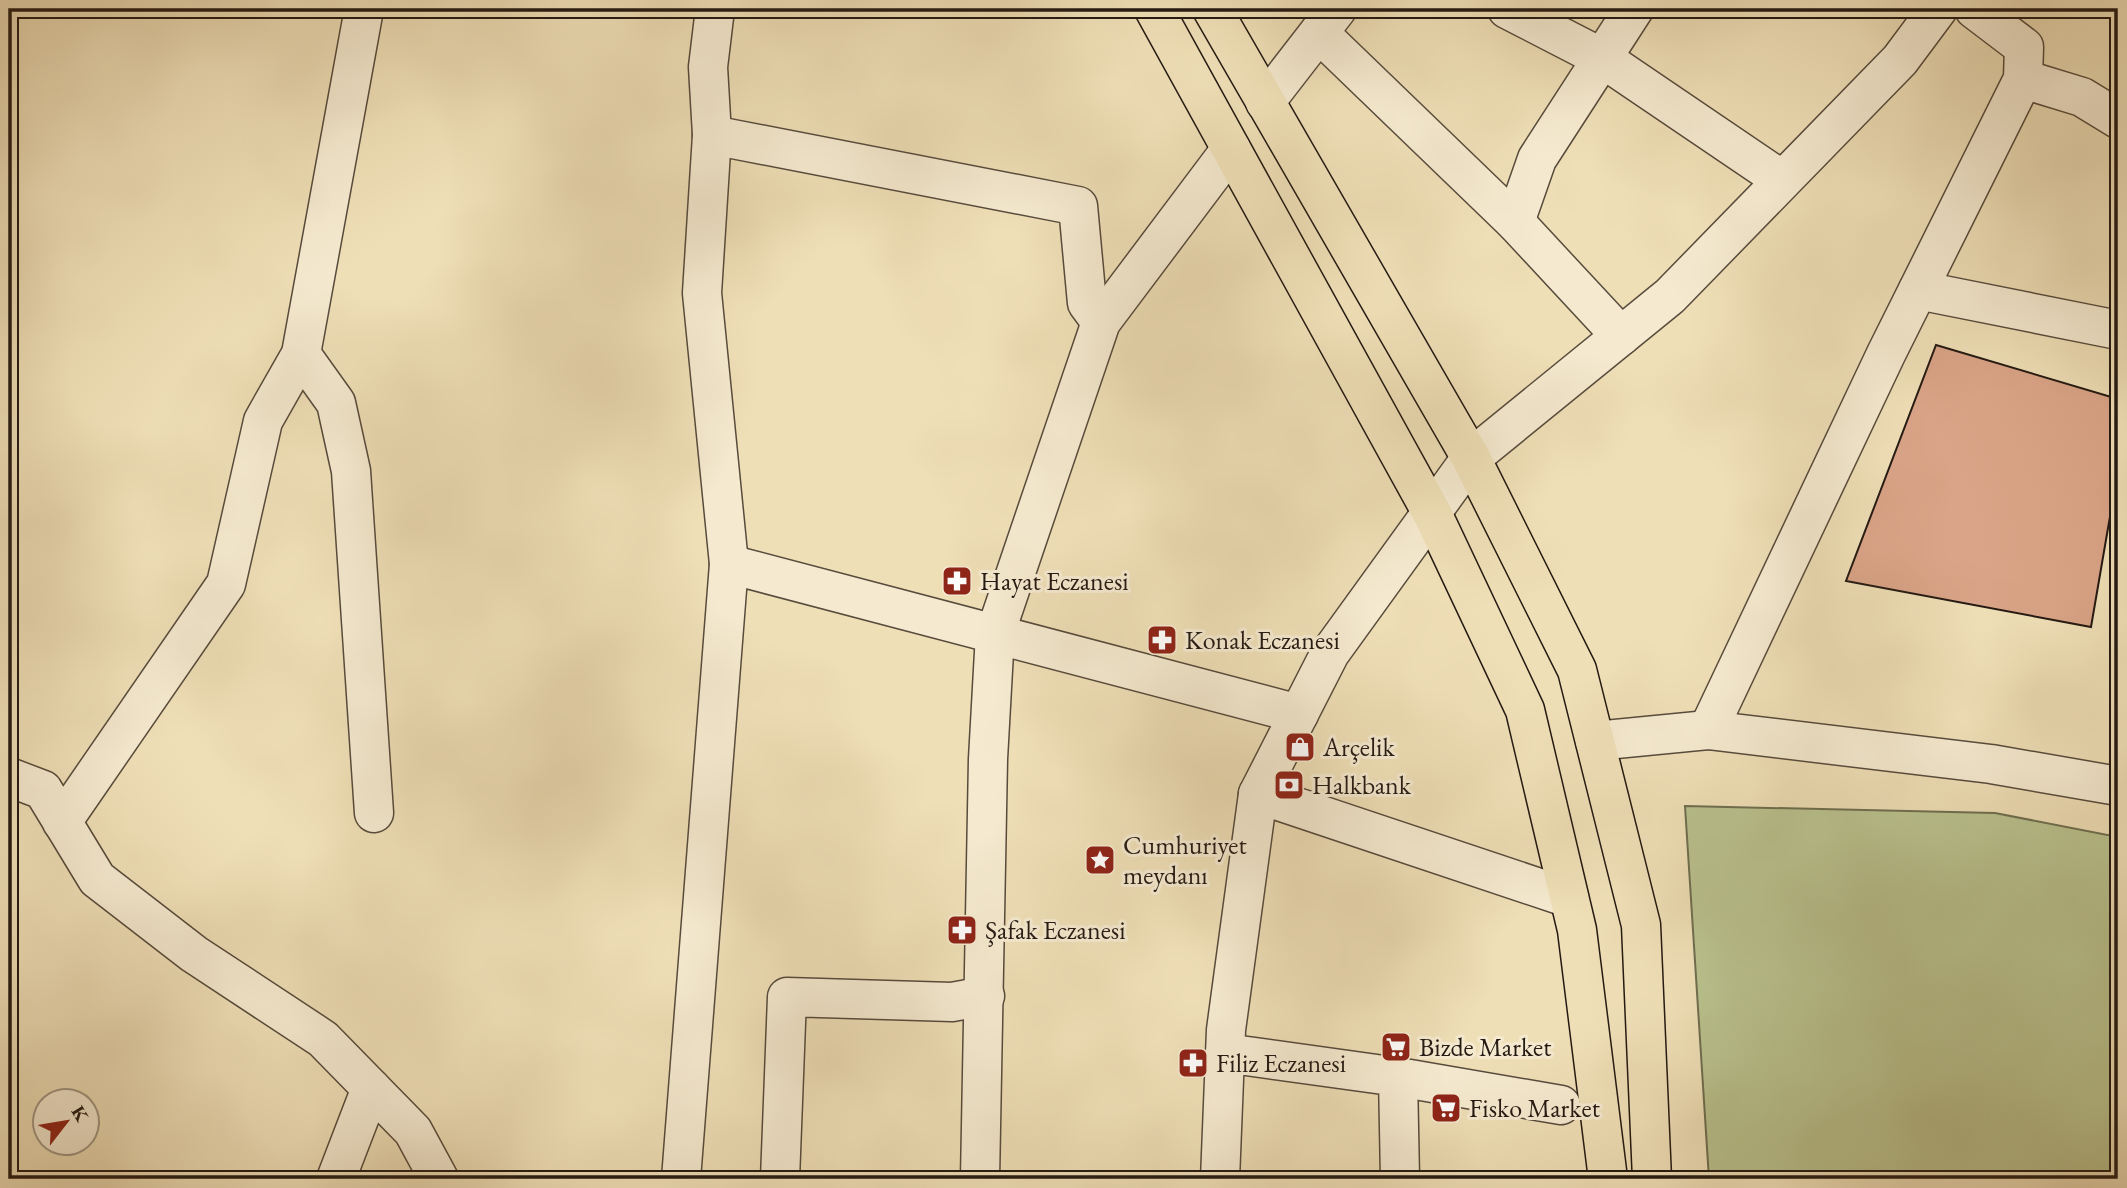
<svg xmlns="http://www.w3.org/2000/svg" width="2127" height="1188" viewBox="0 0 2127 1188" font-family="'EB Garamond',serif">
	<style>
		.green { fill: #b9c28e; stroke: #6e6e50; stroke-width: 2 }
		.building { fill: #daa488; stroke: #241a13; stroke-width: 2 }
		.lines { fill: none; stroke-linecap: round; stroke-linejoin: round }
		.minor-casing { stroke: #574b3c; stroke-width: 41 }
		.major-casing { stroke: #241a13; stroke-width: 41 }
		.minor { stroke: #f5ead0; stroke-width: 38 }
		.major { stroke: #efdfb7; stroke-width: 38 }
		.labels { text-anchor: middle; stroke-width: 6; stroke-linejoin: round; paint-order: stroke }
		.poi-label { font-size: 26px; fill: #241a13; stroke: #f5ead0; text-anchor: start }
	</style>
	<rect width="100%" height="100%" fill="#efdfb7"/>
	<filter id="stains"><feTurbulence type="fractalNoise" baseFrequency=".00286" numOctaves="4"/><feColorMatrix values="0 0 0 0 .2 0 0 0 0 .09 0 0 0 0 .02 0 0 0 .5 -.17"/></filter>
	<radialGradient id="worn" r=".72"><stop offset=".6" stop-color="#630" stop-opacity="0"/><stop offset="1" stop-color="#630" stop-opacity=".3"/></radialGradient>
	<polygon class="green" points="1685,806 1995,813 2118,837 2118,1179 1709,1179"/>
	<polygon class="building" points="1936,345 2118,399 2118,470 2091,627 1846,581"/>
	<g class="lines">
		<g class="minor-casing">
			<g id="minor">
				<polyline points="715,9 708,67 712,135 702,293 729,564"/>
				<polyline points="1507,9 1602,58 1782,180"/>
				<polyline points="1319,33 1515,222 1621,336"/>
				<polyline points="2023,79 2082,97 2118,119"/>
				<polyline points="1265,102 1337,9"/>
				<polyline points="712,135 1078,206 1087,303 1101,322"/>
				<polyline points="1515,222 1537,159 1634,9"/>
				<polyline points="1918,290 2118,330"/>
				<polyline points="301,354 336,403 351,471 374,813"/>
				<polyline points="1708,730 1886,354 2023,79 2024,47 1974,9"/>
				<polyline points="1595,741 1708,730 1991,764 2118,786"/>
				<polyline points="9,777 43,790 97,879 194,954 323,1039 413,1131 439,1179"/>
				<polyline points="1258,794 1569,898"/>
				<polyline points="62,822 226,584 263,421 301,354 364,9"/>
				<polyline points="1225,1053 1398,1077 1400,1179"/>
				<polyline points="1398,1077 1561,1105"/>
				<polyline points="336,1179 371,1088"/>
				<polyline points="681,1179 729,564 1299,714"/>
				<polyline points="780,1179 787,997 952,1002 985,996"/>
				<polyline points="980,1179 988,759 995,634 1101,322 1231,149"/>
				<polyline points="1220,1179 1226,1030 1258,794 1330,653 1471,458 1670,296 1900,60 1938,9"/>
			</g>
		</g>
		<g class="major-casing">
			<g id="major">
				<polyline points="1154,9 1433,515 1525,710 1577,930 1608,1179"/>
				<polyline points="1212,9 1471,458 1577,670 1641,925 1652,1179"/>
			</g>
		</g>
		<use href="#minor" class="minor"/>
		<use href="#major" class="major"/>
	</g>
	<defs>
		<g id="pharmacy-square" transform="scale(1.575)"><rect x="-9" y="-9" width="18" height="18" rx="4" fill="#8f2418" stroke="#f5ead0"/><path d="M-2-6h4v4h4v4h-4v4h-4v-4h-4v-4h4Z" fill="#fff"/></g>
		<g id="shop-square" transform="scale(1.575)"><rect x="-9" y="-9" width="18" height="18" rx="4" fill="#8f2418" stroke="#f5ead0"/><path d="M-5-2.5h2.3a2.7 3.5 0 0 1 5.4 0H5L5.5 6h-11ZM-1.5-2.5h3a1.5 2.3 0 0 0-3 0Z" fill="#fff"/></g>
		<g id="bank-square" transform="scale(1.575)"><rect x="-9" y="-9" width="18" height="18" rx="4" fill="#8f2418" stroke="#f5ead0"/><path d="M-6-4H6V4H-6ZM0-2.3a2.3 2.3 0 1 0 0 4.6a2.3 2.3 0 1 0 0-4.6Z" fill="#fff"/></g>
		<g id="sight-square" transform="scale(1.575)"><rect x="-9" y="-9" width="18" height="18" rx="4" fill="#8f2418" stroke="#f5ead0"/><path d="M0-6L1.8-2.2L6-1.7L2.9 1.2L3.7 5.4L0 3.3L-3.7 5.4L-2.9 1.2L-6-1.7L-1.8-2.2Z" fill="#fff"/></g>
		<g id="supermarket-square" transform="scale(1.575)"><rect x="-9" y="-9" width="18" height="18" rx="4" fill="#8f2418" stroke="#f5ead0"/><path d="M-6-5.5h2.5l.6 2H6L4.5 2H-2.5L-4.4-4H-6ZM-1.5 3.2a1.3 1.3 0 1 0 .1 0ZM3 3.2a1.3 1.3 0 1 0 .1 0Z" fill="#fff"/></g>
	</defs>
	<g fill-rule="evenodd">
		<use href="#pharmacy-square" x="957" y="581"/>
		<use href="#pharmacy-square" x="1162" y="640"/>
		<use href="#shop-square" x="1300" y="747"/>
		<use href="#bank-square" x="1289" y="785"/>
		<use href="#sight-square" x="1100" y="860"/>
		<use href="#pharmacy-square" x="962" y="930"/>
		<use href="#supermarket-square" x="1396" y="1047"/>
		<use href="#pharmacy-square" x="1193" y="1063"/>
		<use href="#supermarket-square" x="1446" y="1108"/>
	</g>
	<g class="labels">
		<g class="poi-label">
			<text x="980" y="590">Hayat Eczanesi</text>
			<text x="1185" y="649">Konak Eczanesi</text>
			<text x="1323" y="756">Arçelik</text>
			<text x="1312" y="794">Halkbank</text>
			<text x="1123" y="854">Cumhuriyet<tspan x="1123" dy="30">meydanı</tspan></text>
			<text x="985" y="939">Şafak Eczanesi</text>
			<text x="1419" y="1056">Bizde Market</text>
			<text x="1216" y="1072">Filiz Eczanesi</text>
			<text x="1469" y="1117">Fisko Market</text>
		</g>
	</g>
	<rect width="2127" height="1188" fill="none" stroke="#efdfb7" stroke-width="35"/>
	<rect x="10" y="10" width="2106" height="1167" fill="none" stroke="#241a13" stroke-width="3.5"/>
	<rect x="18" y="18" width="2092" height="1153" fill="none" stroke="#241a13" stroke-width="2"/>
	<g transform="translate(66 1122) rotate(59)"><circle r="33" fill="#f5ead0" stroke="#a19784" stroke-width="2"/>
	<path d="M0-5L12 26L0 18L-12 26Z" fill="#8f2418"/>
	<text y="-10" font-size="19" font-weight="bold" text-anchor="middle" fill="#241a13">K</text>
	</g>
	<rect width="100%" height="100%" filter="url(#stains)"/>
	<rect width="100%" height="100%" fill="url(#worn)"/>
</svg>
